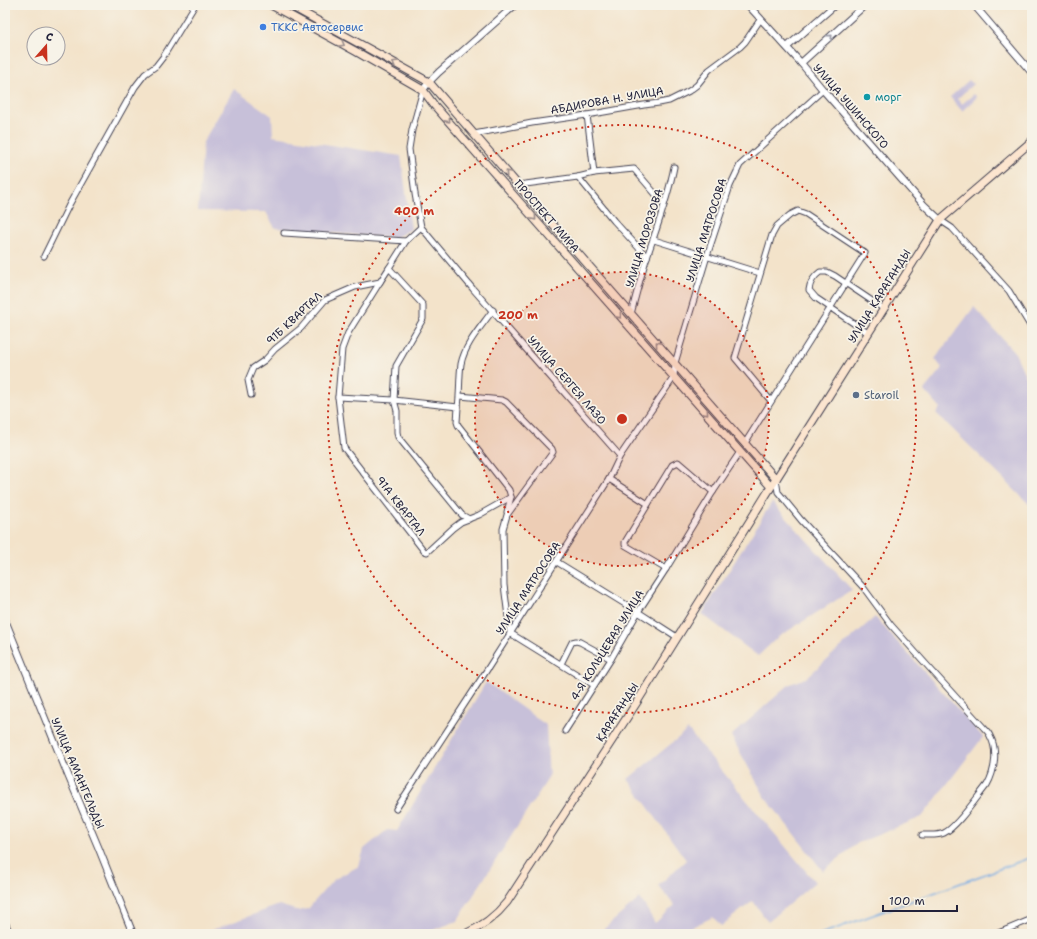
<svg xmlns="http://www.w3.org/2000/svg" width="1037" height="939" viewBox="0 0 1037 939" font-family="'Shantell Sans',sans-serif">
	<style>
		.industrial { fill: #c7c0d9 }
		.lines { fill: none; stroke-linecap: round; stroke-linejoin: round }
		.stream { stroke: #74ace3; stroke-width: 1.5 }
		.minor-casing { stroke: #413f50; stroke-width: 7 }
		.tertiary-casing { stroke: #413f50; stroke-width: 8 }
		.secondary-casing { stroke: #413f50; stroke-width: 9 }
		.minor { stroke: #fff; stroke-width: 5 }
		.tertiary { stroke: #fff; stroke-width: 6 }
		.secondary { stroke: #fce5cf; stroke-width: 7 }
		.oneway { stroke: #9c9ca7 }
		.oneway2 { stroke: #9a8d8c }
		.ring { fill: none; stroke: #c8321e; stroke-width: 2; stroke-dasharray: 2 4 }
		.shop-dot { fill: #3f7fe0; stroke: #f7f3e8; stroke-width: 1.5 }
		.culture-dot { fill: #0f9aa8; stroke: #f7f3e8; stroke-width: 1.5 }
		.service-dot { fill: #5c6f8a; stroke: #f7f3e8; stroke-width: 1.5 }
		.labels { text-anchor: middle; stroke-width: 3.5; stroke-linejoin: round; paint-order: stroke }
		.shop-label { font-size: 11px; fill: #366cbe; stroke: #f7f3e8; text-anchor: start }
		.culture-label { font-size: 11px; fill: #0d838f; stroke: #f7f3e8; text-anchor: start }
		.street-label { font-size: 11px; fill: #22223b; stroke: #f7f3e8 }
		.service-label { font-size: 11px; fill: #4e5e75; stroke: #f7f3e8; text-anchor: start }
		.centre { fill: #c8321e; stroke: #f7f3e8; stroke-width: 2 }
		.ring-label { font-size: 12px; text-anchor: middle; font-weight: bold; fill: #c8321e; stroke: #f7f3e8; stroke-width: 3.5; stroke-linejoin: round; paint-order: stroke }
	</style>
	<rect width="100%" height="100%" fill="#f7f3e8"/>
	<filter id="ink" filterUnits="userSpaceOnUse"><feTurbulence type="fractalNoise" baseFrequency=".025" numOctaves="2"/><feDisplacementMap in="SourceGraphic" scale="8" xChannelSelector="R" yChannelSelector="G"/><feConvolveMatrix kernelMatrix="1 2 1 2 8 2 1 2 1" color-interpolation-filters="sRGB"/></filter>
	<filter id="wash" filterUnits="userSpaceOnUse"><feTurbulence type="fractalNoise" baseFrequency=".012" numOctaves="4" result="noise"/><feDisplacementMap in="SourceGraphic" scale="16" xChannelSelector="R" yChannelSelector="G"/><feGaussianBlur stdDeviation="0.9" result="paint"/><feColorMatrix in="noise" values="0 0 0 0 0 0 0 0 0 0 0 0 0 0 0 0 0 1.4 0 .05"/><feComposite in="paint" operator="in"/></filter>
	<g filter="url(#wash)">
		<rect width="100%" height="100%" fill="#f3e3ca"/>
		<g class="industrial">
			<polygon points="969,80 973,84 957,99 962,104 974,94 977,97 962,111 950,97"/>
			<polygon points="234,89 272,116 273,136 401,156 411,229 394,238 275,228 266,212 198,211 203,142"/>
			<polygon points="974,307 1015,353 1032,390 1032,507 936,413 940,408 924,390 942,368 935,359"/>
			<polygon points="772,502 852,590 777,638 758,656 702,614"/>
			<polygon points="875,617 983,737 922,817 858,843 823,871 765,797 731,736 790,684 806,678"/>
			<polygon points="486,682 546,725 549,777 457,921 423,934 201,934 279,905 298,911 308,909 333,880 359,866 364,849 387,830 397,831"/>
			<polygon points="688,730 815,882 768,922 753,901 721,926 713,917 677,934 598,934 640,898 655,923 675,905 658,886 686,860 628,779"/>
		</g>
		<g class="lines">
			<polyline class="stream" points="821,934 1032,857"/>
		</g>
	</g>
	<g filter="url(#ink)">
		<g class="lines">
			<g class="minor-casing">
				<g id="minor">
					<polyline points="587,115 594,173"/>
					<polyline points="474,134 532,123 587,115 644,105 659,103 669,101 689,91 697,85 709,70 740,47 745,42 760,20"/>
					<polyline points="578,177 614,221 647,257"/>
					<polyline points="518,185 578,177 594,173 634,169 664,204"/>
					<polyline points="940,220 952,228 1009,291 1032,329"/>
					<polyline points="421,227 415,194 409,149 412,130 423,90"/>
					<polyline points="284,233 406,241 421,227 473,289 620,456"/>
					<polyline points="654,240 760,273"/>
					<polyline points="44,256 69,205 135,87 145,74 156,66 163,57 195,5"/>
					<polyline points="389,268 406,241"/>
					<polyline points="380,282 348,333 342,349 338,397 344,448 424,551 427,552 453,528 461,522 479,515 511,497"/>
					<path d="M631 314C636 295 641 275 647 257 657 227 668 198 674 167"/>
					<path d="M868 333 816 298 809 290C810 282 813 277 820 272H827L835 276 884 309"/>
					<polyline points="251,395 248,380 253,368 265,360 275,349 301,328 325,300 355,287 380,282 389,268 423,305 423,319 396,366 394,400 397,411 397,432 398,437 462,515 469,519"/>
					<polyline points="460,396 502,400 506,402 552,449 553,452 507,515 503,529 504,585 510,633 594,685"/>
					<path d="M338 397 394 400 458 407C460 393 459 378 461 364 465 344 481 327 493 310"/>
					<polyline points="458,407 457,422 458,425 509,490 511,497 507,512"/>
					<polyline points="745,443 865,253 806,214 798,211 790,215 777,226 772,235 735,358 771,401"/>
					<polyline points="609,479 648,504"/>
					<path d="M776 479 778 492 783 498 801 520 863 587 891 625 925 663 984 728C986 730 989 733 990 736 998 750 995 771 987 785 977 797 957 827 944 833 938 836 929 835 922 835"/>
					<polyline points="557,562 638,612 677,637"/>
					<polyline points="666,569 625,545 625,542 672,465 678,462 713,492"/>
					<polyline points="561,664 572,642 576,641 580,642 611,659"/>
					<polyline points="565,731 611,659 638,612 666,569 713,492 740,452"/>
					<polyline points="396,809 483,676 609,479 620,456 674,377 675,363 707,256 730,186 740,165 823,90"/>
					<polyline points="5,922 10,934"/>
					<polyline points="996,934 1032,919"/>
				</g>
			</g>
			<g class="tertiary-casing">
				<g id="tertiary">
					<polyline points="748,5 801,63 823,90 924,205 940,220"/>
					<polyline points="974,5 1032,73"/>
					<polyline points="787,47 835,5"/>
					<polyline points="801,63 865,5"/>
					<polyline points="423,90 429,82 439,72 515,5"/>
					<polyline points="5,620 68,775 99,849 133,934"/>
				</g>
			</g>
			<g class="secondary-casing">
				<g id="secondary">
					<polyline points="271,5 357,52 423,90 434,105 771,487"/>
					<polyline points="289,5 429,82 518,185 776,479"/>
					<path d="M465 934C481 927 496 916 507 902L637 702 776 479 940 220 1032 141"/>
				</g>
			</g>
			<use href="#minor" class="minor"/>
			<use href="#tertiary" class="tertiary"/>
			<use href="#secondary" class="secondary"/>
		</g>
		<defs><path id="oneway-chevron" d="M-2-3.5L2.5 0L-2 3.5" fill="none" stroke-width="1.6" stroke-linecap="round" stroke-linejoin="round"/></defs>
		<use class="oneway" href="#oneway-chevron" transform="translate(830 37) rotate(-42)"/>
		<g class="oneway2">
			<use href="#oneway-chevron" transform="translate(342 44) rotate(29)"/>
			<use href="#oneway-chevron" transform="translate(395 63) rotate(-150)"/>
			<use href="#oneway-chevron" transform="translate(448 120) rotate(48)"/>
			<use href="#oneway-chevron" transform="translate(508 173) rotate(-131)"/>
			<use href="#oneway-chevron" transform="translate(534 218) rotate(49)"/>
			<use href="#oneway-chevron" transform="translate(619 316) rotate(49)"/>
			<use href="#oneway-chevron" transform="translate(658 344) rotate(-131)"/>
			<use href="#oneway-chevron" transform="translate(706 413) rotate(49)"/>
		</g>
	</g>
	<circle cx="622" cy="419" r="147" fill="#c8321e" fill-opacity=".12"/>
	<g class="ring">
		<circle cx="622" cy="419" r="147"/>
		<circle cx="622" cy="419" r="294"/>
	</g>
	<circle class="shop-dot" cx="263" cy="27" r="4"/>
	<circle class="culture-dot" cx="867" cy="97" r="4"/>
	<circle class="service-dot" cx="856" cy="395" r="4"/>
	<g class="labels">
		<g class="shop-label">
			<text x="271" y="31">ТККС Автосервис</text>
		</g>
		<g class="culture-label">
			<text x="875" y="101">морг</text>
		</g>
		<g class="street-label">
			<text transform="translate(607 100) rotate(-10)" y="4">АБДИРОВА Н. УЛИЦА</text>
			<text transform="translate(851 106) rotate(49)" y="4">УЛИЦА УШИНСКОГО</text>
			<text transform="translate(547 216) rotate(49)" y="4">ПРОСПЕКТ МИРА</text>
			<text transform="translate(706 230) rotate(-72)" y="4">УЛИЦА МАТРОСОВА</text>
			<text transform="translate(644 238) rotate(-73)" y="4">УЛИЦА МОРОЗОВА</text>
			<text transform="translate(879 296) rotate(-58)" y="4">УЛИЦА КАРАГАНДЫ</text>
			<text transform="translate(294 318) rotate(-43)" y="4">91Б КВАРТАЛ</text>
			<text transform="translate(567 380) rotate(49)" y="4">УЛИЦА СЕРГЕЯ ЛАЗО</text>
			<text transform="translate(401 506) rotate(52)" y="4">91А КВАРТАЛ</text>
			<text transform="translate(528 588) rotate(-57)" y="4">УЛИЦА МАТРОСОВА</text>
			<text transform="translate(607 645) rotate(-58)" y="4">4-Я КОЛЬЦЕВАЯ УЛИЦА</text>
			<text transform="translate(617 712) rotate(-57)" y="4">ҚАРАҒАНДЫ</text>
			<text transform="translate(78 773) rotate(67)" y="4">УЛИЦА АМАНГЕЛЬДЫ</text>
		</g>
		<g class="service-label">
			<text x="864" y="399">Staroil</text>
		</g>
	</g>
	<circle cx="622" cy="419" r="6" class="centre"/>
	<g class="ring-label">
		<text x="414" y="215">400 m</text>
		<text x="518" y="319">200 m</text>
	</g>
	<rect width="1037" height="939" fill="none" stroke="#f7f3e8" stroke-width="20"/>
	<g transform="translate(46 46) rotate(20)"><circle r="19" fill="#f7f3e8" stroke="#a29fa3"/>
	<path d="M0-3L7 15L0 10L-7 15Z" fill="#c8321e"/>
	<text y="-6" font-size="11" font-weight="bold" text-anchor="middle" fill="#22223b">С</text>
	</g>
	<path d="M883 905v6h74v-6" fill="none" stroke="#22223b" stroke-width="2"/>
	<text x="889" y="905" font-size="12" fill="#22223b" stroke="#f7f3e8" stroke-width="3" paint-order="stroke">100 m</text>
</svg>
